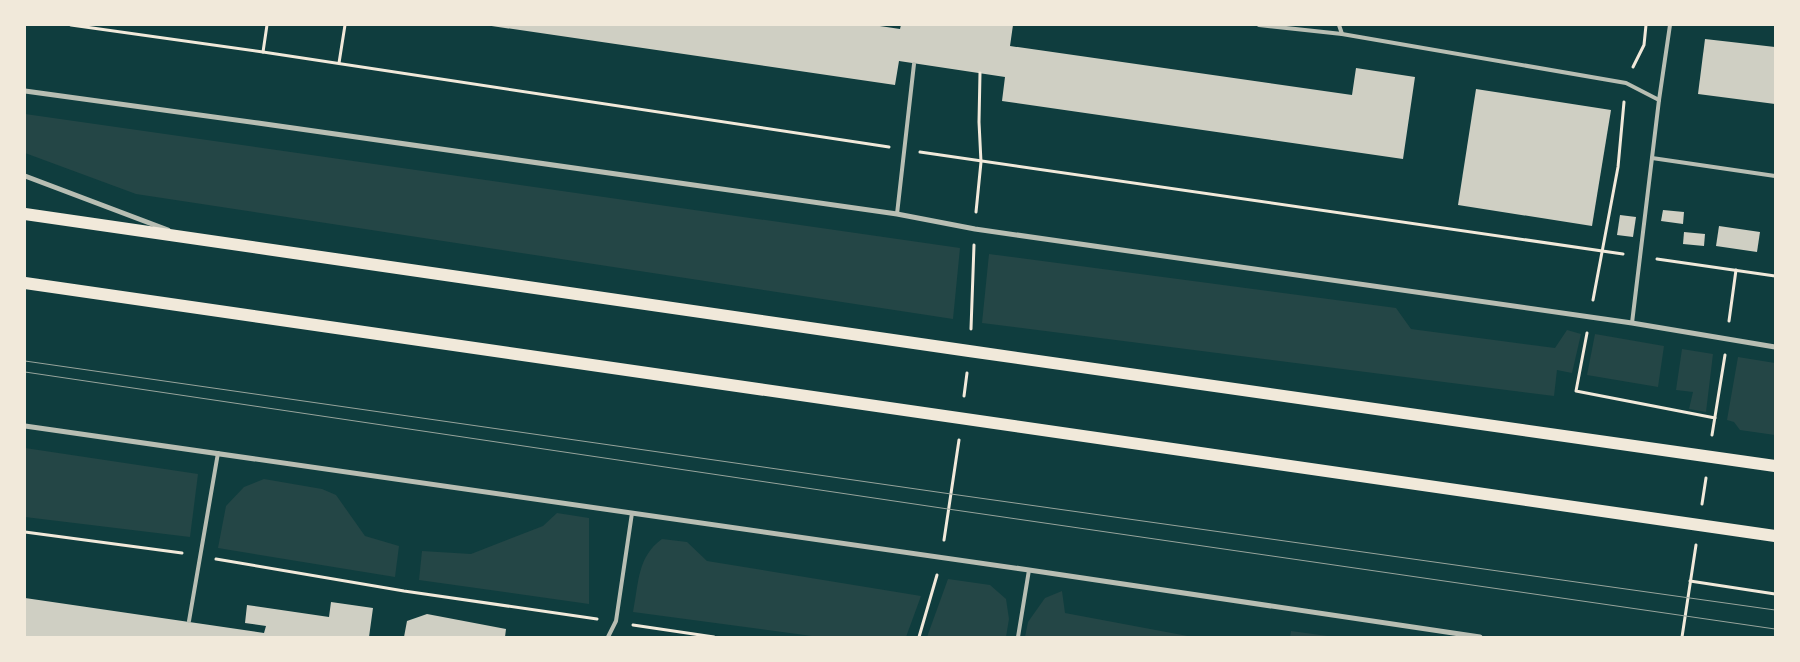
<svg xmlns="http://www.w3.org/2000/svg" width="1800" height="662" viewBox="0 0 1800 662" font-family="Arial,sans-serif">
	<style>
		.green { fill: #244646 }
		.building { fill: #cfcfc3 }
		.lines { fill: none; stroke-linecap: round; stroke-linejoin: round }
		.path { stroke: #f1e9da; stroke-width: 3 }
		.service { stroke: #b8beb3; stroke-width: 4 }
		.minor { stroke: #b8beb3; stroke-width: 5 }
		.primary { stroke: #f1e9da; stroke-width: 12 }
		.tram { stroke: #97a49c; stroke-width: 1 }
	</style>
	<rect width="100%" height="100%" fill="#0f3d3e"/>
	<g class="green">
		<polygon points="25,114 960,248 953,319 136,194 25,153"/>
		<polygon points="989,254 1396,308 1411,329 1555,348 1567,330 1581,334 1572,373 1557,370 1554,396 982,323"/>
		<polygon points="1595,334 1664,346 1658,387 1587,375"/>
		<polygon points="1682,349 1713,354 1706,412 1689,409 1693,392 1676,390"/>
		<polygon points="1738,357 1775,363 1775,435 1740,430 1734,422 1727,420"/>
		<polygon points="25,448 198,474 190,537 25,517"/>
		<polygon points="264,479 322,489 336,495 365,536 399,546 395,577 218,548 226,506 244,487"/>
		<polygon points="557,513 589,518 589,604 419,580 422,551 471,554 543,526"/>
		<path d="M662 539 687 542 707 561 921 596 906 637H819L633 612C639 583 637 557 662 539Z"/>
		<polygon points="948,579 990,585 1006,599 1009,619 1006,637 927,637"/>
		<polygon points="1062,591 1065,613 1193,637 1025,637 1028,622 1045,598"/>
		<polygon points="1291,631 1335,637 1290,637"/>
	</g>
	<g class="building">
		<polygon points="485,25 873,25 900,29 901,25 1013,25 1010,46 1352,95 1356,68 1415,77 1403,159 1002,101 1005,77 899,61 895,85"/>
		<polygon points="1705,39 1775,47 1775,104 1698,94"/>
		<polygon points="1476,89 1611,110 1592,226 1458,205"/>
		<polygon points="1663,210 1684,212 1683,224 1661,221"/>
		<polygon points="1620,215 1636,217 1633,237 1617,235"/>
		<polygon points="1719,226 1760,232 1757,252 1716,246"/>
		<polygon points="1684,232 1705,234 1704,246 1683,244"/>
		<polygon points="25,598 264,633 266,626 245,623 247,605 329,617 331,602 373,608 369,637 25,637"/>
		<polygon points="427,614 506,629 505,637 404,637 407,621"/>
	</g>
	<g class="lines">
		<g class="path">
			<polyline points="71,25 263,52 889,147"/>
			<polyline points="263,52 267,25"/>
			<polyline points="339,63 345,25"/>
			<polyline points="1633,67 1644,45 1646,25"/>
			<polyline points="920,152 1623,254"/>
			<polyline points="976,212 981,162 979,122 980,73"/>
			<polyline points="1657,259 1775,276"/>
			<polyline points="1593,300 1618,167 1624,102"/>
			<polyline points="1729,321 1736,270"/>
			<polyline points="971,329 974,245"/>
			<polyline points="1587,333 1576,391 1715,418"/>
			<polyline points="964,396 967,373"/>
			<polyline points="1712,435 1725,355"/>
			<polyline points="1702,504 1706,478"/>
			<polyline points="25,532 182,553"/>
			<polyline points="944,540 959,440"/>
			<polyline points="216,559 404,591 597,619"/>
			<polyline points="1690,581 1775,594"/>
			<polyline points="633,625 714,637"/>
			<polyline points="919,637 937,575"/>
			<polyline points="1682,637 1696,545"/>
		</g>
		<g class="service">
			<polyline points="1259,25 1342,34 1626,83 1659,100"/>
			<polyline points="1339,25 1342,34"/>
			<polyline points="1652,158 1775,176"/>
			<polyline points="897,214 914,64"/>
			<polyline points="1632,323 1659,100 1670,25"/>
			<polyline points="189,621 218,453"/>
			<polyline points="608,637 616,621 632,513"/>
			<polyline points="1018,637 1029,570"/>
		</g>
		<g class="minor">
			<polyline points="25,91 258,123 897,214 975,229 1632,323 1775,347"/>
			<polyline points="25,176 168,230"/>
			<polyline points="25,426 1029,570 1480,637"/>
		</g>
		<g class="primary">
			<polyline points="25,214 969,351 1775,466"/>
			<polyline points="25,283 1775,536"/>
		</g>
		<g class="tram">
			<polyline points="25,361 951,494 1775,610"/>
			<polyline points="25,372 948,509 1775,629"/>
		</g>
	</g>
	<rect width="1800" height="662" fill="none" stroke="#f1e9da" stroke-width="52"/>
</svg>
